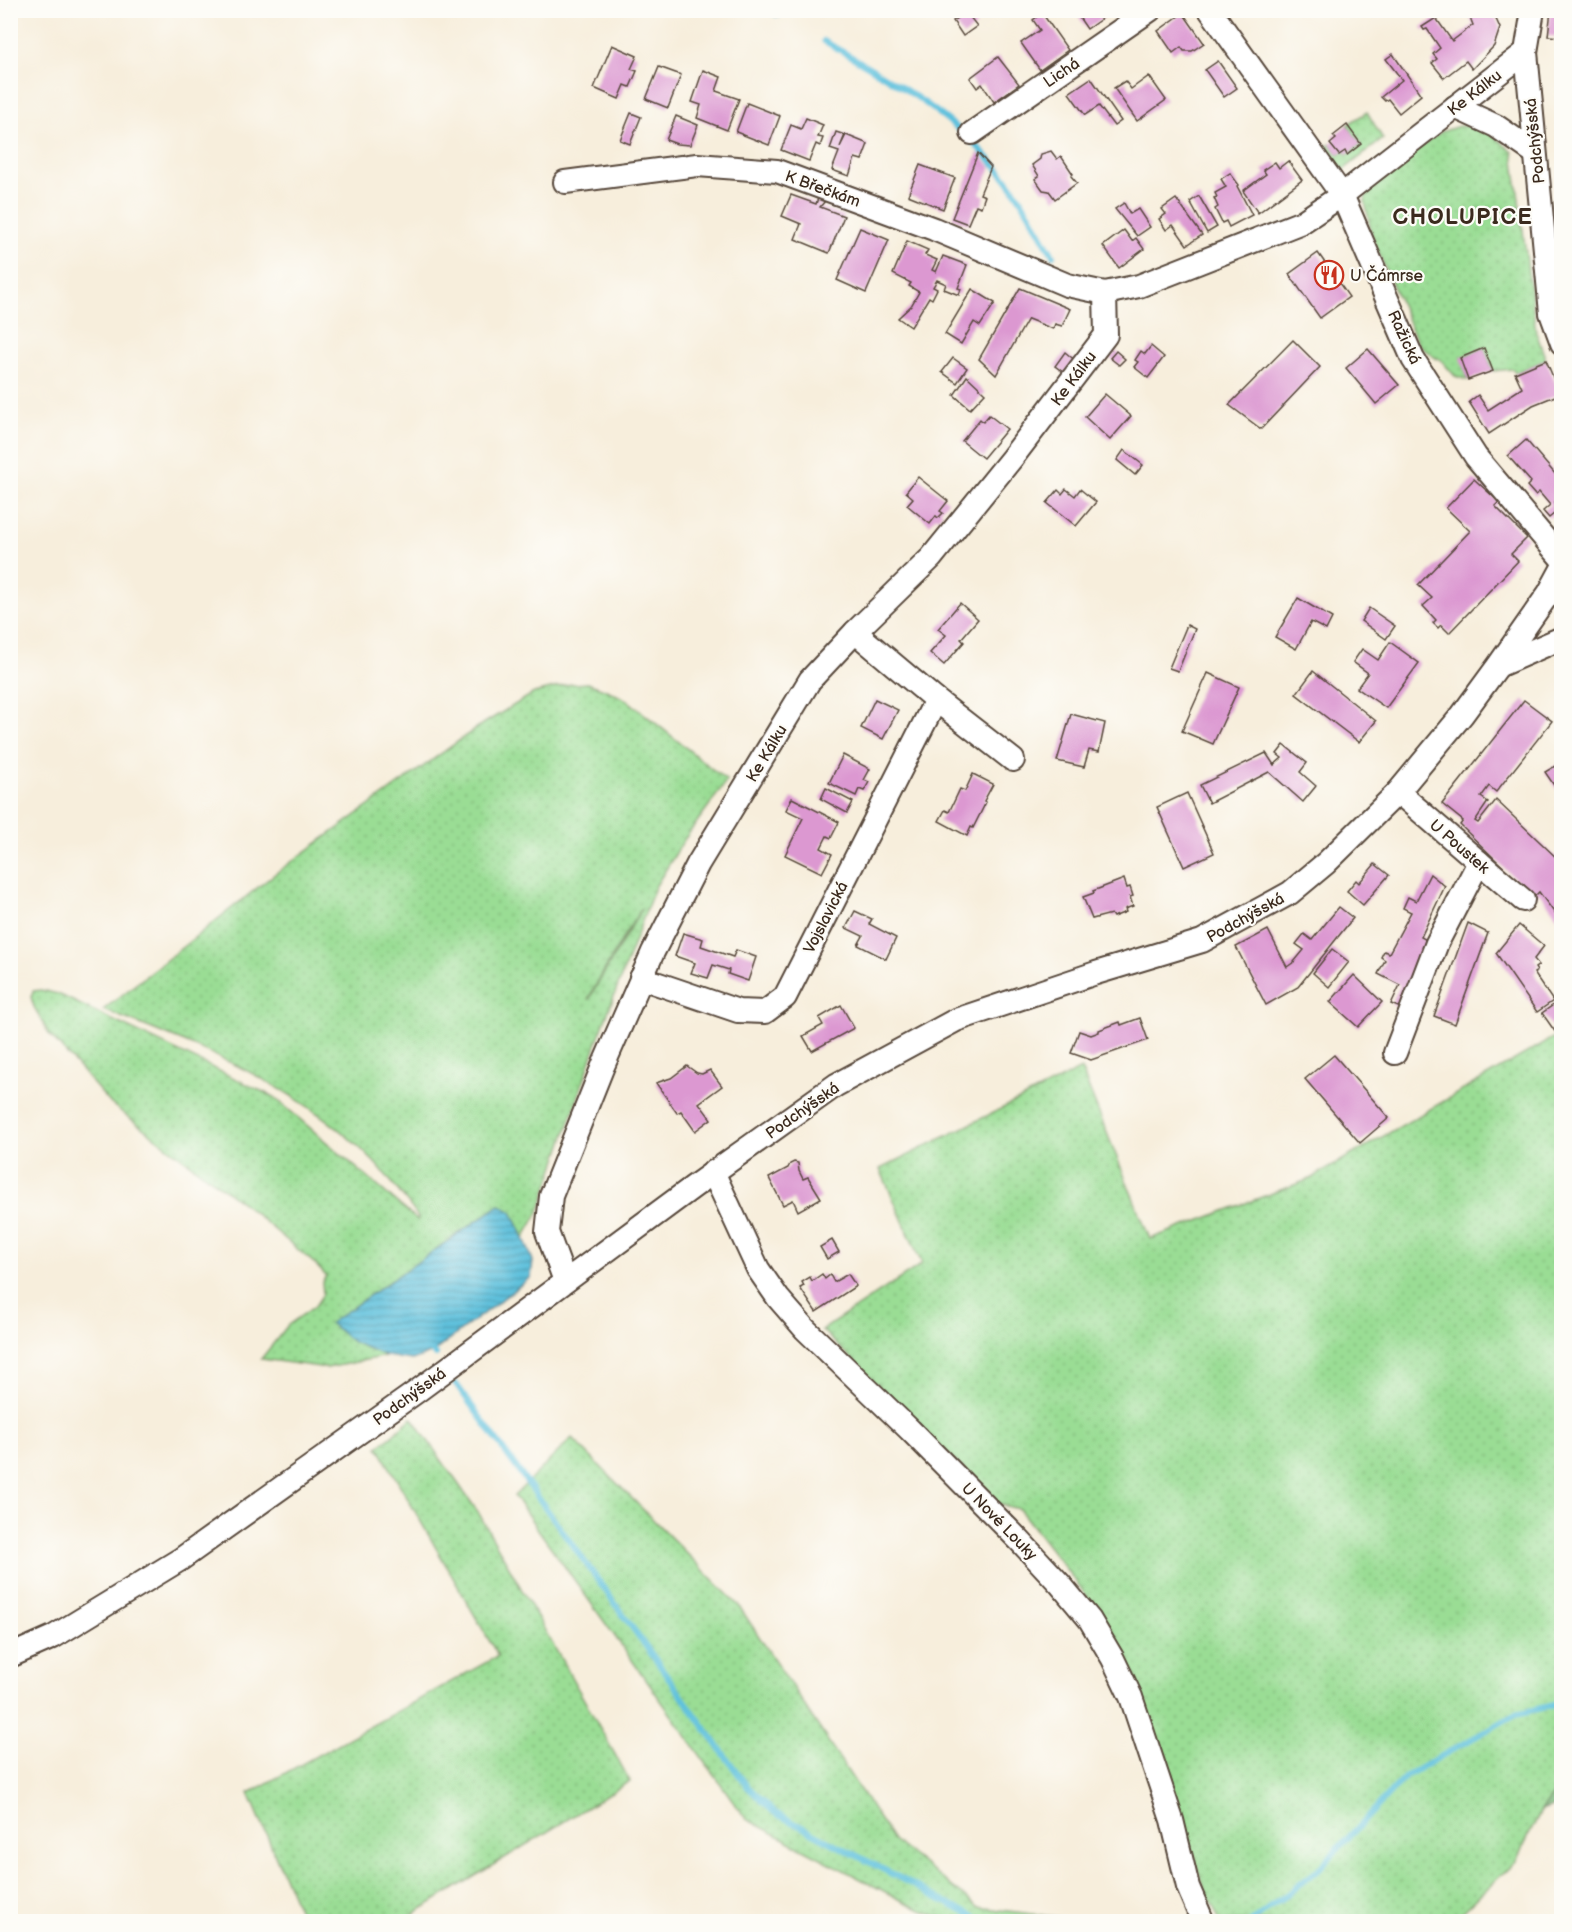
<svg xmlns="http://www.w3.org/2000/svg" width="1572" height="1932" viewBox="0 0 1572 1932" font-family="'Balsamiq Sans',sans-serif">
	<style>
		.grass { fill: url(#grass-dots); stroke: #6a8459; stroke-width: 1.5; fill-rule: evenodd }
		.forest { fill: url(#forest-firs); stroke: #5b734e; stroke-width: 1.5 }
		.water { fill: url(#water-rules); stroke: #4d767e; stroke-width: 1.5 }
		.lines { fill: none; stroke-linecap: round; stroke-linejoin: round }
		.stream { stroke: #5fc1dd; stroke-width: 6 }
		.building { fill: #dc98d1 }
		.minor-casing { stroke: #57473a; stroke-width: 26 }
		.minor { stroke: #fff; stroke-width: 22 }
		.labels { text-anchor: middle; stroke-width: 4.5; stroke-linejoin: round; paint-order: stroke }
		.street-label { font-size: 16px; fill: #3b2a1e; stroke: #fdfcf7 }
		.poi-label { font-size: 16px; fill: #3b2a1e; stroke: #fdfcf7; text-anchor: start }
		.district-label { font-size: 22px; font-weight: bold; letter-spacing: 1.5px; fill: #3b2a1e; stroke: #fdfcf7 }
	</style>
	<defs>
		<pattern id="grass-dots" width="8" height="8" patternUnits="userSpaceOnUse" patternTransform="scale(1.5)"><rect width="8" height="8" fill="#9add94"/><path d="M2 2h.1M6 6h.1" fill="none" stroke="#86be7f" stroke-width="1.8" stroke-linecap="round"/></pattern>
		<pattern id="forest-firs" width="22" height="20" patternUnits="userSpaceOnUse" patternTransform="scale(1.5)"><rect width="22" height="20" fill="#7bbc7e"/><path d="M5 1l3.5 6h-7zM16 11l3.5 6h-7z" fill="#669967"/></pattern>
		<pattern id="water-rules" width="6" height="5" patternUnits="userSpaceOnUse" patternTransform="scale(1.5)"><rect width="6" height="5" fill="#5fc1dd"/><path d="M0 2.5h6" fill="none" stroke="#509db3"/></pattern>
	</defs>
	<rect width="100%" height="100%" fill="#fdfcf7"/>
	<filter id="ink" filterUnits="userSpaceOnUse"><feTurbulence type="fractalNoise" baseFrequency=".0167" numOctaves="2"/><feDisplacementMap in="SourceGraphic" scale="12" xChannelSelector="R" yChannelSelector="G"/><feConvolveMatrix kernelMatrix="1 2 1 2 8 2 1 2 1" color-interpolation-filters="sRGB"/></filter>
	<filter id="wash" filterUnits="userSpaceOnUse"><feTurbulence type="fractalNoise" baseFrequency=".008" numOctaves="4" result="noise"/><feDisplacementMap in="SourceGraphic" scale="24" xChannelSelector="R" yChannelSelector="G"/><feGaussianBlur stdDeviation="1.35" result="paint"/><feColorMatrix in="noise" values="0 0 0 0 0 0 0 0 0 0 0 0 0 0 0 0 0 1.4 0 .05"/><feComposite in="paint" operator="in"/></filter>
	<g filter="url(#wash)">
		<rect width="100%" height="100%" fill="#f7eedc"/>
		<g class="grass">
			<polygon points="1367,112 1383,139 1342,171 1338,169 1324,149 1330,144 1339,155 1345,151 1347,155 1361,144 1347,125"/>
			<path d="M1459 126C1485 125 1494 136 1513 152L1536 332 1546 360 1515 373 1513 369 1493 371 1484 348 1461 358 1468 380 1455 376 1440 359H1437L1418 344 1372 237 1365 201 1367 191 1372 184 1441 132Z"/>
			<path d="M588 683 609 691 627 700 727 781 684 840 655 887 599 1036 539 1212 524 1238 512 1212 500 1205 331 1322 353 1342 386 1356 327 1368 261 1359 288 1325 315 1306 323 1294 322 1282 326 1276 315 1264 245 1205 111 1104 49 1034 34 1007 31 997 33 991 41 990 58 994 274 1097 416 1219H419C414 1210 406 1201 400 1193 330 1097 211 1051 103 1010L276 873 478 727 534 693 571 684ZM642 908 589 999H588L625 934Z"/>
			<polygon points="1561,1033 1561,1784 1541,1811 1516,1861 1453,1921 1220,1921 1204,1887 1133,1671 1080,1587 1019,1509 998,1504 822,1330 922,1264 880,1169 1081,1069 1150,1239 1310,1179"/>
			<polygon points="412,1418 478,1512 630,1781 402,1921 303,1921 249,1793 498,1656 378,1447"/>
			<polygon points="572,1438 739,1606 893,1840 978,1907 1086,1921 952,1921 918,1909 746,1819 514,1496"/>
		</g>
		<polygon class="forest" points="1561,1784 1561,1804 1541,1811"/>
		<polygon class="water" points="500,1205 512,1212 524,1238 533,1261 531,1277 433,1352 412,1360 386,1356 353,1342 330,1323"/>
		<g class="lines">
			<g class="stream">
				<polyline points="767,10 778,15"/>
				<path d="M824 41C895 81 968 123 1015 191 1029 211 1040 234 1053 255"/>
				<polyline points="433,1352 436,1355"/>
				<polyline points="456,1384 747,1786 775,1813 984,1922"/>
				<polyline points="1251,1922 1318,1870 1406,1776 1516,1714 1562,1703"/>
			</g>
		</g>
		<g id="blocks">
			<g class="building">
				<polygon points="1074,10 1110,10 1111,12 1087,29"/>
				<polygon points="1467,10 1492,10 1500,28 1494,46 1472,69 1466,61 1444,78 1432,63 1437,59 1433,54 1440,48 1427,29 1424,30 1422,27 1436,18 1452,41 1473,25"/>
				<polygon points="1551,10 1562,10 1562,37 1548,36"/>
				<polygon points="966,12 977,26 963,36 953,21"/>
				<polygon points="1042,13 1068,50 1040,70 1021,43 1040,30 1033,20"/>
				<polygon points="1183,13 1204,43 1192,51 1184,51 1181,47 1173,53 1158,31"/>
				<polygon points="612,45 637,56 631,69 637,71 630,87 625,85 619,99 594,88"/>
				<polygon points="1393,54 1421,95 1399,113 1388,99 1385,101 1381,97 1402,80 1386,59"/>
				<polygon points="998,57 1019,84 994,102 982,84 977,88 970,78"/>
				<polygon points="1218,61 1237,88 1224,97 1205,70"/>
				<polygon points="659,67 681,75 668,108 646,99"/>
				<polygon points="703,70 721,77 716,91 739,99 727,130 697,118 701,105 692,102"/>
				<polygon points="1149,76 1166,100 1137,121 1114,88 1125,81 1131,89"/>
				<polygon points="1091,78 1121,121 1114,126 1099,106 1085,115 1069,93"/>
				<polygon points="747,103 780,116 769,145 736,132"/>
				<polygon points="631,113 641,117 630,144 620,140"/>
				<polygon points="676,116 698,125 690,145 677,144 666,140"/>
				<polygon points="806,118 823,125 818,137 823,138 820,146 816,144 809,161 781,150 791,125 801,129"/>
				<polygon points="1347,125 1361,144 1347,155 1345,151 1339,155 1330,144 1336,139 1333,136"/>
				<polygon points="836,132 845,135 840,147 846,135 868,144 862,160 855,158 849,176 832,170 839,152 830,149"/>
				<polygon points="1051,151 1057,159 1061,156 1073,174 1071,176 1077,183 1055,199 1049,191 1043,190 1035,179 1039,176 1032,165 1040,159 1041,154"/>
				<polygon points="978,153 991,167 980,194 985,196 981,207 976,205 968,224 952,218"/>
				<polygon points="1288,161 1302,180 1258,213 1243,191 1266,174 1263,170 1275,162 1279,168"/>
				<polygon points="920,165 955,178 943,209 908,195"/>
				<polygon points="1230,173 1239,185 1237,186 1252,215 1229,227 1226,221 1222,223 1215,209 1218,207 1214,198 1217,197 1215,193 1226,187 1221,179"/>
				<polygon points="791,195 816,204 818,198 825,201 820,207 844,216 829,253 795,239 801,224 782,216"/>
				<polygon points="1199,196 1217,227 1207,233 1190,202"/>
				<polygon points="1176,199 1202,235 1187,245 1173,225 1166,230 1159,219 1166,214 1162,209"/>
				<polygon points="1124,203 1130,214 1138,209 1150,227 1137,236 1115,209"/>
				<polygon points="1562,215 1562,289 1560,290 1553,216"/>
				<polygon points="860,228 889,240 866,293 837,280"/>
				<polygon points="1124,230 1132,241 1136,238 1144,249 1119,268 1103,246"/>
				<polygon points="907,241 928,250 925,255 937,260 932,270 936,272 943,256 967,265 958,288 961,289 959,295 944,289 946,284 937,280 933,287 937,289 932,299 929,297 911,327 898,318 911,306 919,292 909,286 911,283 893,274"/>
				<polygon points="1318,253 1349,297 1320,318 1289,274"/>
				<polygon points="1020,288 1070,309 1062,326 1055,324 1053,329 1028,319 996,375 979,359"/>
				<polygon points="972,289 995,303 980,326 974,322 961,344 945,334"/>
				<polygon points="1293,340 1320,367 1261,429 1229,405"/>
				<polygon points="1151,346 1164,357 1148,378 1134,367 1138,362 1135,360 1141,351 1145,354"/>
				<polygon points="1484,348 1493,371 1468,380 1460,358"/>
				<polygon points="1368,349 1399,385 1376,404 1346,368"/>
				<polygon points="1116,351 1125,359 1119,365 1110,358"/>
				<polygon points="1065,352 1077,362 1067,375 1055,366"/>
				<polygon points="953,358 967,368 957,383 942,372"/>
				<polygon points="1546,360 1560,394 1533,405 1489,434 1469,402 1478,395 1488,410 1522,388 1515,373"/>
				<polygon points="967,376 985,393 970,409 954,395"/>
				<polygon points="1105,394 1131,416 1110,440 1085,417"/>
				<polygon points="989,415 1007,429 983,458 962,441 980,419 983,422"/>
				<polygon points="1526,440 1562,482 1562,496 1555,502 1561,508 1549,518 1543,511 1550,505 1539,492 1535,495 1527,486 1531,482 1508,456"/>
				<polygon points="1124,450 1143,465 1135,475 1117,460"/>
				<polygon points="918,477 948,501 940,511 943,513 938,518 936,516 930,524 907,505 913,498 906,492"/>
				<polygon points="1474,479 1499,502 1495,506 1527,538 1511,554 1518,561 1449,633 1441,625 1438,628 1433,623 1436,620 1423,606 1432,598 1418,585 1470,531 1446,508"/>
				<polygon points="1066,489 1075,496 1080,489 1096,502 1076,526 1047,503 1058,490 1062,494"/>
				<polygon points="1298,598 1332,618 1326,630 1311,622 1296,649 1275,637"/>
				<polygon points="960,603 978,619 961,639 964,642 944,665 930,653 946,635 938,629"/>
				<polygon points="1369,608 1395,626 1386,639 1361,621"/>
				<polygon points="1187,625 1195,629 1178,671 1169,668"/>
				<polygon points="1390,642 1419,663 1386,708 1357,688 1368,673 1353,662 1362,649 1378,660"/>
				<polygon points="1313,671 1376,721 1359,742 1296,694"/>
				<polygon points="1208,673 1239,687 1213,744 1182,731"/>
				<polygon points="875,699 898,710 883,739 861,728"/>
				<polygon points="1524,700 1552,721 1496,792 1489,786 1481,797 1488,802 1475,821 1478,823 1496,800 1562,863 1562,868 1557,873 1562,880 1562,923 1539,892 1534,897 1460,825 1463,821 1442,804"/>
				<polygon points="1071,714 1105,723 1099,752 1089,750 1084,767 1057,761"/>
				<polygon points="1284,745 1307,763 1300,772 1316,786 1303,802 1269,772 1209,803 1200,785 1266,753 1274,765 1282,758 1277,754"/>
				<polygon points="843,755 870,769 864,780 869,782 864,791 859,789 856,796 829,783"/>
				<polygon points="1562,762 1562,797 1545,772"/>
				<polygon points="973,774 993,784 984,801 986,802 973,828 971,827 967,836 939,821 945,810 949,812 960,789 965,791"/>
				<polygon points="826,788 853,802 847,813 821,799"/>
				<polygon points="1187,793 1214,853 1184,867 1157,807"/>
				<polygon points="792,798 839,822 831,838 827,836 821,848 832,854 822,873 785,855 803,818 786,810"/>
				<polygon points="1375,864 1389,875 1363,905 1347,891 1356,880 1359,883"/>
				<polygon points="1430,874 1445,886 1421,937 1430,942 1407,988 1410,990 1401,1008 1391,1004 1400,985 1378,974 1385,960 1381,957 1384,951 1389,953 1411,912 1403,908 1408,897 1416,901"/>
				<polygon points="1124,879 1127,888 1130,887 1133,896 1130,897 1133,906 1125,909 1126,912 1113,917 1111,914 1092,919 1083,897 1094,893 1093,891"/>
				<polygon points="1339,907 1353,918 1298,987 1266,1005 1236,947 1268,930 1287,967 1294,962 1304,950 1296,944 1304,934 1312,940"/>
				<polygon points="855,911 872,919 869,924 896,938 886,959 858,945 863,936 846,928"/>
				<polygon points="1468,923 1488,933 1455,1024 1434,1016"/>
				<polygon points="1519,925 1544,946 1534,959 1539,965 1535,968 1537,971 1534,973 1553,1001 1537,1012 1496,953"/>
				<polygon points="683,933 703,939 701,946 733,957 736,950 756,957 748,981 728,974 729,970 713,965 708,978 691,973 695,963 675,956"/>
				<polygon points="1332,949 1349,962 1329,987 1313,973"/>
				<polygon points="1354,975 1382,1002 1358,1027 1330,1002"/>
				<polygon points="1562,999 1562,1030 1556,1033 1542,1013"/>
				<polygon points="841,1005 854,1028 812,1051 803,1036 823,1025 819,1018"/>
				<polygon points="1140,1018 1148,1040 1091,1060 1071,1053 1079,1031 1091,1035 1099,1032 1099,1030 1120,1022 1121,1025"/>
				<polygon points="1334,1055 1389,1118 1360,1143 1305,1079"/>
				<polygon points="687,1066 697,1073 702,1074 710,1070 722,1086 699,1103 711,1119 695,1131 681,1111 677,1113 656,1083 671,1078"/>
				<polygon points="794,1162 798,1163 799,1171 803,1179 808,1177 821,1198 798,1211 793,1200 783,1205 769,1178 788,1168 790,1164"/>
				<polygon points="832,1240 839,1252 827,1259 820,1247"/>
				<polygon points="822,1274 825,1279 830,1275 834,1282 848,1274 856,1286 816,1312 800,1288 804,1286 802,1282 810,1277 812,1281"/>
			</g>
		</g>
	</g>
	<g filter="url(#ink)">
		<use href="#blocks" fill-opacity="0" stroke="#57473a" stroke-width="1.5"/>
		<g class="lines">
			<g class="minor-casing">
				<g id="minor">
					<polyline points="1210,10 1342,195 1413,359 1476,457 1562,559"/>
					<polyline points="1533,10 1526,52 1551,313 1562,343"/>
					<polyline points="1455,107 1496,126 1535,153"/>
					<polyline points="972,133 1150,10"/>
					<polyline points="565,182 697,165 777,171 934,229 1067,285 1105,293 1139,286 1302,222 1342,195 1526,52"/>
					<polyline points="855,632 936,700 1013,760"/>
					<polyline points="1500,665 1562,638"/>
					<polyline points="1398,792 1523,900"/>
					<polyline points="641,978 738,1011 765,1012 785,997 936,700"/>
					<polyline points="1395,1053 1437,943 1479,862"/>
					<polyline points="713,1172 758,1269 778,1298 805,1329 910,1430 1019,1540 1060,1584 1090,1620 1113,1659 1131,1697 1172,1820 1188,1887 1203,1922"/>
					<polyline points="565,1281 547,1232 551,1196 603,1066 653,952 698,864 810,680 855,632 931,558 1012,458 1106,335 1105,293"/>
					<polyline points="10,1656 53,1637 181,1559 416,1392 693,1187 836,1085 956,1020 1096,973 1202,941 1290,893 1326,863 1398,792 1462,715 1498,666 1549,593 1562,569"/>
				</g>
			</g>
			<use href="#minor" class="minor"/>
		</g>
	</g>
	<defs>
		<g id="restaurant-ring" transform="scale(1.5)"><circle r="9.5" fill="#fdfcf7" stroke="#c8321e" stroke-width="1.5"/><path d="M-5-6h1v4h1v-4h1v4h1v-4h1v5L-1.5 .5V6h-2V.5L-5-1ZM5-6V6H3V1.5H1.5Q1.5-4 5-6Z" fill="#c8321e"/></g>
	</defs>
	<g fill-rule="evenodd">
		<use href="#restaurant-ring" x="1329" y="275"/>
	</g>
	<g class="labels">
		<g class="street-label">
			<text transform="translate(1061 72) rotate(-34)" y="6">Lichá</text>
			<text transform="translate(1474 92) rotate(-38)" y="6">Ke Kálku</text>
			<text transform="translate(1534 141) rotate(-96)" y="6">Podchýšská</text>
			<text transform="translate(823 188) rotate(20)" y="6">K Břečkám</text>
			<text transform="translate(1405 337) rotate(65)" y="6">Ražická</text>
			<text transform="translate(1073 378) rotate(-53)" y="6">Ke Kálku</text>
			<text transform="translate(766 753) rotate(-59)" y="6">Ke Kálku</text>
			<text transform="translate(1460 846) rotate(41)" y="6">U Poustek</text>
			<text transform="translate(825 917) rotate(-63)" y="6">Vojslavická</text>
			<text transform="translate(1245 917) rotate(-29)" y="6">Podchýšská</text>
			<text transform="translate(802 1110) rotate(-35)" y="6">Podchýšská</text>
			<text transform="translate(409 1396) rotate(-36)" y="6">Podchýšská</text>
			<text transform="translate(1000 1521) rotate(46)" y="6">U Nové Louky</text>
		</g>
		<g class="poi-label">
			<text x="1350" y="281">U Čámrse</text>
		</g>
		<g class="district-label">
			<text x="1463" y="224">CHOLUPICE</text>
		</g>
	</g>
	<rect width="1572" height="1932" fill="none" stroke="#fdfcf7" stroke-width="36"/>
</svg>
